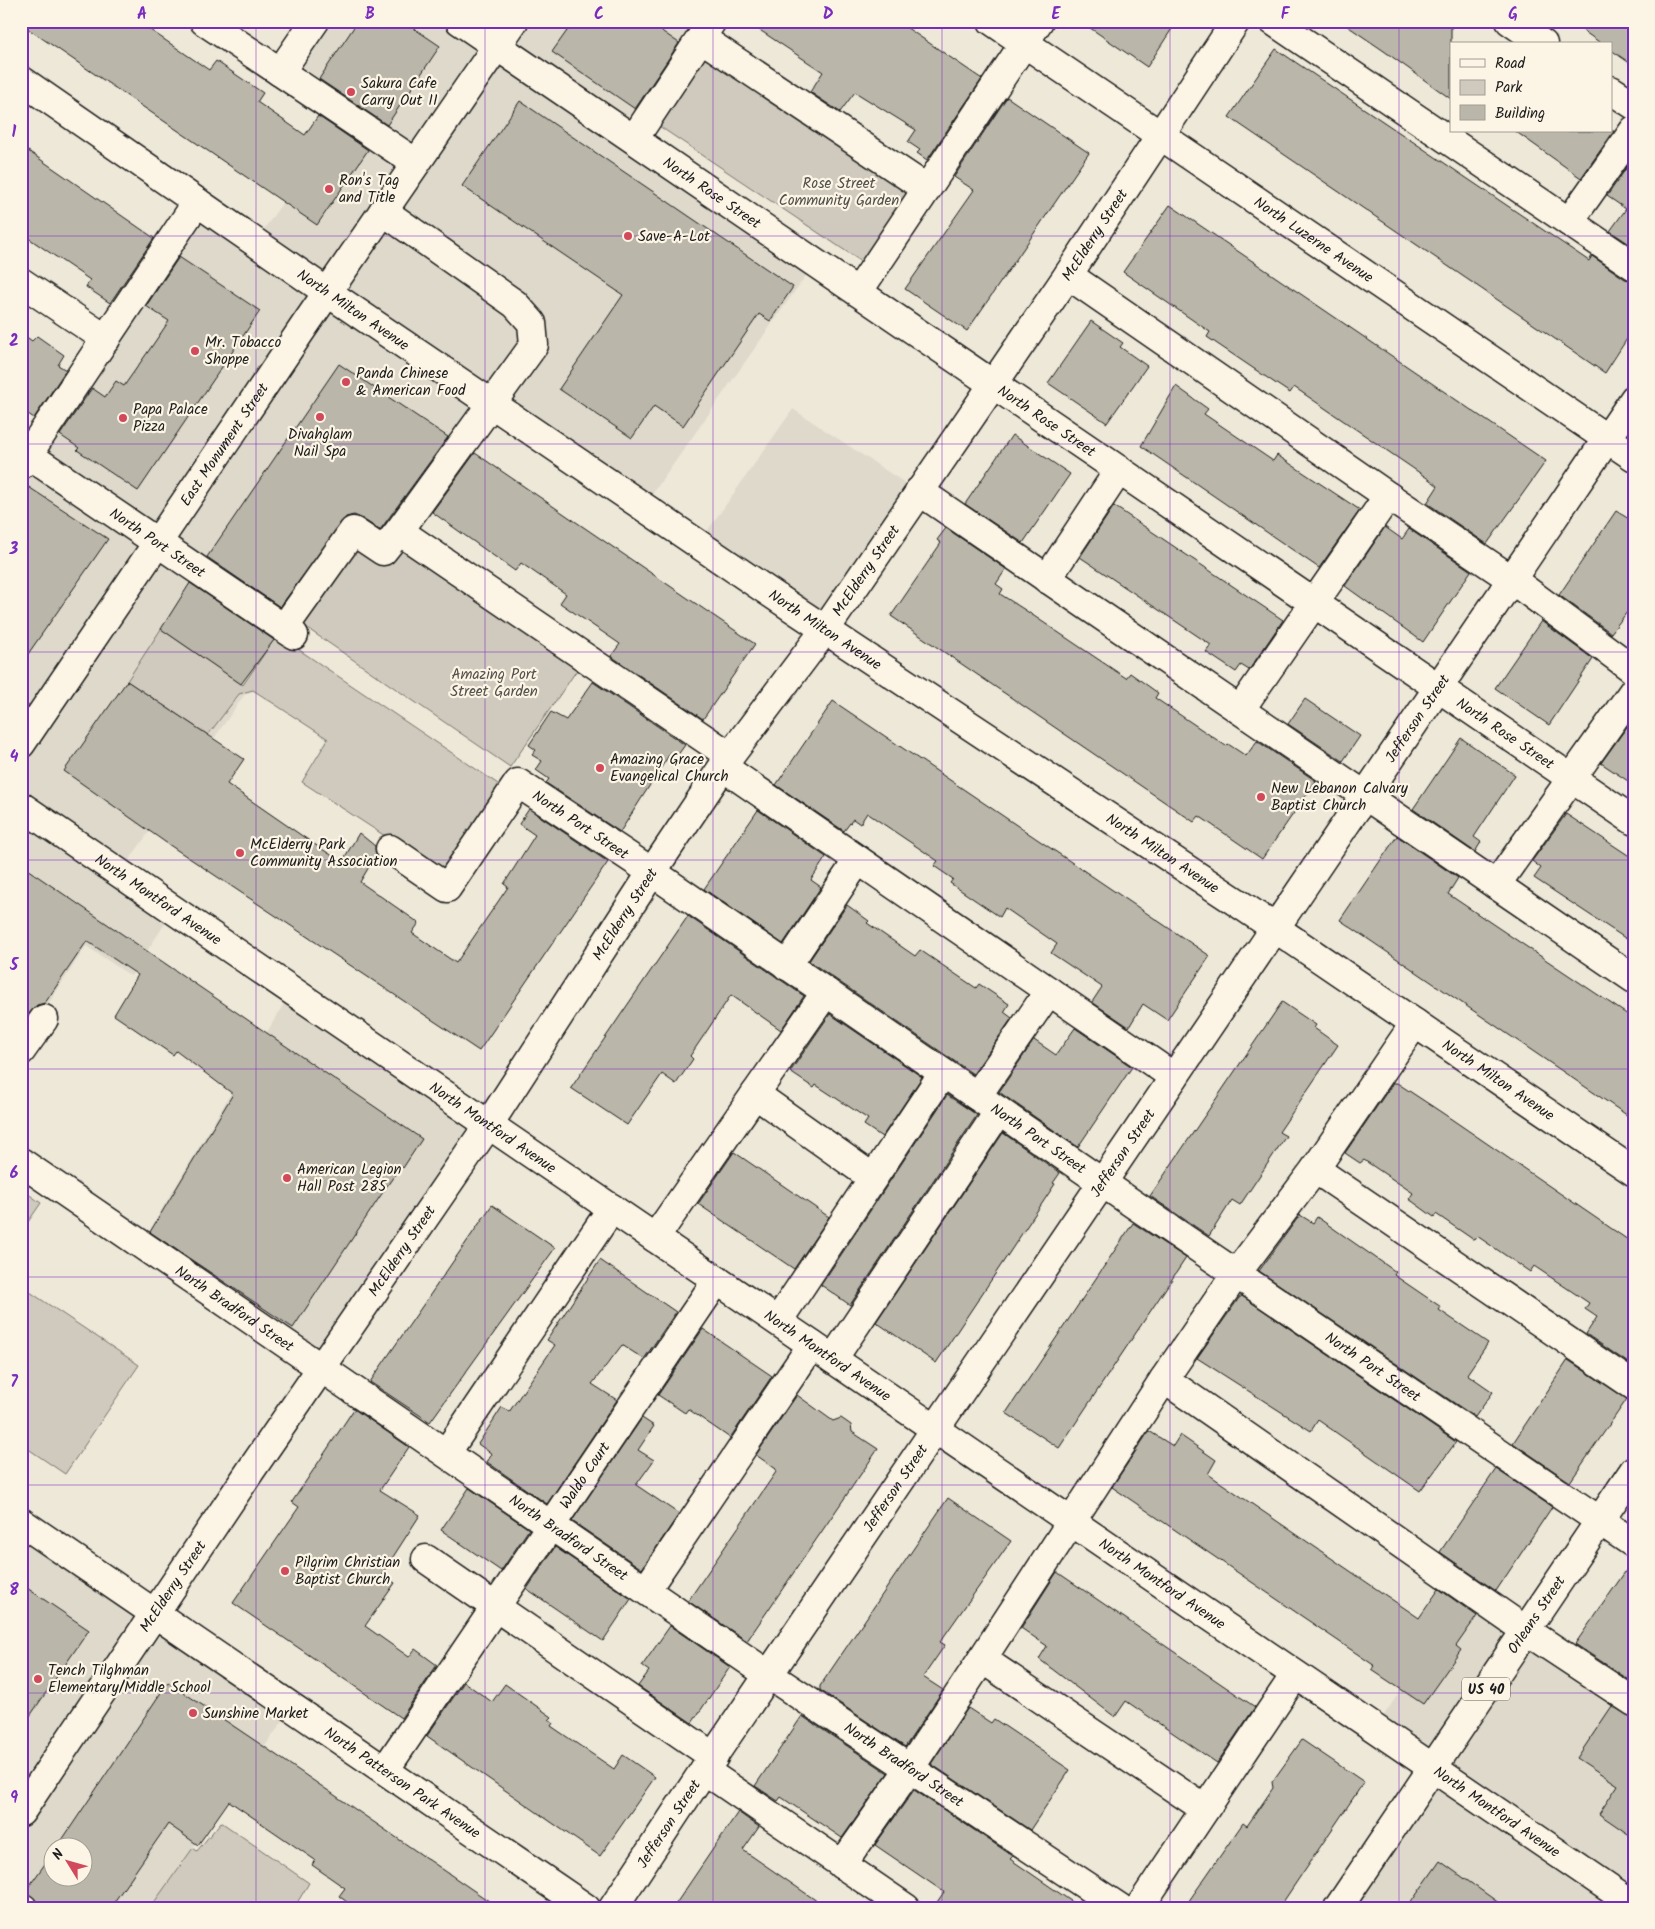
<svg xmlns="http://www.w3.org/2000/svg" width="1655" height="1929" viewBox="0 0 1655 1929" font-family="Kalam,sans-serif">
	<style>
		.built { fill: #ded9cb; fill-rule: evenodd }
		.green { fill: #cfcabd; stroke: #76736c }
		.building { fill: #bab6aa; stroke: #1c1c1c }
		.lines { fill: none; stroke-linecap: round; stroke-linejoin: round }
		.minor-casing { stroke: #1c1c1c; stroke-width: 31 }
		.major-casing { stroke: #1c1c1c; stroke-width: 31 }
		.minor { stroke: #fcf5e5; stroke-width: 28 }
		.major { stroke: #fcf5e5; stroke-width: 28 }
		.grid { fill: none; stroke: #7b2cbf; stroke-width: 1; stroke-opacity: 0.55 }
		.poi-dot { fill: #d1495b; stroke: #fcf5e5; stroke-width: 2 }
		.labels { text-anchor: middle; stroke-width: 4.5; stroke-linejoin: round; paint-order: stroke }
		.shield { fill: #fcf5e5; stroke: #5f5d58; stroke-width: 1 }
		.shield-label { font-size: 14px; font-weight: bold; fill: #1c1c1c }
		.poi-label { font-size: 15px; fill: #1c1c1c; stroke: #fcf5e5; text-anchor: start }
		.park-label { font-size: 15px; fill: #52504c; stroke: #fcf5e5 }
		.street-label { font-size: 15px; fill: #1c1c1c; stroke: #fcf5e5 }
		.neatline { fill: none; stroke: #7b2cbf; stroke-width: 2 }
		.grid-label { font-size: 16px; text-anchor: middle; font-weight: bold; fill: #7b2cbf }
	</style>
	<rect width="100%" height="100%" fill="#eee8d9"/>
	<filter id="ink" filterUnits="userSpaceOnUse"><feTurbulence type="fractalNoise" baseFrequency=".02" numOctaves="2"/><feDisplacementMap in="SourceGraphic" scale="10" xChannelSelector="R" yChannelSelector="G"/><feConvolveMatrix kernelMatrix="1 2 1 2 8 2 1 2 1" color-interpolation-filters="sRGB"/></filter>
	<g filter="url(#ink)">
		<g class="built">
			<polygon points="320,21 713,21 634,140 816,261 644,506 492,404 384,561 352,540 119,875 173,911 131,976 86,946 21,1046 21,469 197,202 255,242 348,109 289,67"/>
			<polygon points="793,409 914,489 819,625 699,543"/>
			<polygon points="292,990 487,1119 331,1369 142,1243"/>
			<path d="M21 1520 294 1705 150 1908H21ZM52 1846H82V1876H52Z"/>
			<polygon points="1472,1585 1634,1695 1634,1885 1618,1908 1335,1908 1430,1760 1378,1724"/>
		</g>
		<g class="green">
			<polygon points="704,45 914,187 865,264 656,124"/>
			<polygon points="353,540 396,544 579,667 510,767 298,622"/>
			<polygon points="161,629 243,685 277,635 504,788 448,877 302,782 328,739 253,690 239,694 208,735 127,681"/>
			<polygon points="21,1189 41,1203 21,1232"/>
			<polygon points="21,1286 139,1365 65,1474 21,1444"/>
			<polygon points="221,1822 309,1883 294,1908 150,1908 193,1848 197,1851"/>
		</g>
		<g class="building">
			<polygon points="21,21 137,21 209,70 216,61 263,93 257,102 305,135 318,116 368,150 317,225 21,24"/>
			<polygon points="358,21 403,21 440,46 387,125 319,79"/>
			<polygon points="574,21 647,21 679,43 635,109 552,52"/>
			<polygon points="746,21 897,21 982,79 927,160 917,153 920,150 908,142 916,130 855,92 840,112 810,92 823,72"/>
			<polygon points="1080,21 1177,21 1147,67"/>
			<polygon points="1340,21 1451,21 1451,99 1384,51"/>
			<polygon points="1569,21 1634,21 1634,66 1611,50 1611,44 1602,44"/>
			<polygon points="1276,49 1589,261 1592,256 1625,279 1634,281 1634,328 1605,373 1229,117"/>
			<polygon points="1007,97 1089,153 967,331 905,289 974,190 954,177"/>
			<polygon points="520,101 793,287 770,321 759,314 683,426 654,406 632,438 559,389 623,295 462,186"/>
			<polygon points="1515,131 1614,131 1581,178"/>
			<polygon points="21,146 154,238 110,303 86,287 90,280 21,233"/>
			<polygon points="1634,157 1634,247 1610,231 1626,209 1607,196"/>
			<polygon points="1170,205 1546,461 1487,544 1427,503 1438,486 1433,482 1294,387 1290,393 1275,383 1207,337 1210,332 1123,272"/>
			<polygon points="179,257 260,311 138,491 77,450 79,448 60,435 92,388 105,397 116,381 124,386 152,346 169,321 146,306"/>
			<polygon points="1091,321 1123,343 1120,347 1147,366 1107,423 1048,383"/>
			<polygon points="21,333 32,341 37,336 64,355 58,365 66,370 34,418 21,409"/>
			<polygon points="339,364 448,437 380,530 361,518 354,515 346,517 280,607 207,557"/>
			<polygon points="1176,386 1208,409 1204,414 1273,461 1277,455 1360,510 1319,568 1141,446"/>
			<polygon points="1012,435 1070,474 1023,543 965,504"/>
			<polygon points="475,453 755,644 703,719 611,656 620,644 560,603 566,594 521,563 515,571 432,512"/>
			<polygon points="21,482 108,539 21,664"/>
			<polygon points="1114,506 1283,620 1249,670 1241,665 1236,672 1206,652 1211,645 1080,557"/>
			<polygon points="1616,511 1634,522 1634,603 1611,633 1559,595"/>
			<polygon points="1385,527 1402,539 1409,529 1471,571 1423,642 1345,586"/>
			<polygon points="946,528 1006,569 996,584 1003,589 1000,594 1025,610 1126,678 1130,673 1158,693 1155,698 1226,746 1228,744 1246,756 1257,741 1316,781 1262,859 1199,816 1194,822 891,616 941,543 937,540"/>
			<polygon points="190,583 274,640 241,684 161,629"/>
			<polygon points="1541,621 1593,659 1549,725 1495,688"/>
			<polygon points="127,681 244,759 227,784 311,842 342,862 359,833 375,846 376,855 360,882 419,923 412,933 456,963 508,887 504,884 535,835 519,824 529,809 608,862 479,1051 165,842 64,771"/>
			<polygon points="593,682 685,745 677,756 671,752 620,832 546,783 549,779 536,770 542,761 532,755 536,750 529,745 551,712 566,720"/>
			<polygon points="1305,699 1360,736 1343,761 1288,724"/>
			<polygon points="833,701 1210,956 1167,1020 1143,1004 1129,1027 1092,1002 1102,987 1051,953 1057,944 1005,908 1000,917 950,883 953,879 934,866 938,861 867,813 860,824 853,819 844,831 776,785"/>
			<polygon points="1634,717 1634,785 1601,763"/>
			<polygon points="1461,738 1515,775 1474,837 1481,842 1475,852 1413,809"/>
			<polygon points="758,810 826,857 811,880 821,887 783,944 704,889"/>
			<polygon points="1566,814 1634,859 1634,944 1534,878 1541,868 1532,861"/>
			<polygon points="1397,836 1458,878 1448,894 1634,1019 1634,1120 1340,920"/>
			<polygon points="21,865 422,1139 403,1168 401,1166 387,1186 293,1328 150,1232 233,1094 176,1051 173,1055 114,1015 138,975 87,941 45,1003 37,1005 32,1010 21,1024"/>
			<polygon points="847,905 869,921 867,923 915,956 920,950 976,988 979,984 1009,1004 1004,1012 1012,1018 973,1074 809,961"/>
			<polygon points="688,916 804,996 781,1030 731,995 690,1056 693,1059 676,1084 662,1074 627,1125 571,1088"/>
			<polygon points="1282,1002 1316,1025 1314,1028 1338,1045 1279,1132 1286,1136 1240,1205 1232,1200 1209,1236 1150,1196"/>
			<polygon points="830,1014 922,1077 882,1137 864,1125 868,1119 816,1085 814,1088 790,1072"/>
			<polygon points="1075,1028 1132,1067 1078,1147 999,1092 1034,1040 1056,1055"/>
			<polygon points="1393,1083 1397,1083 1441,1112 1634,1244 1634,1367 1586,1334 1597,1317 1585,1309 1589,1303 1534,1266 1530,1272 1477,1236 1474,1240 1436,1214 1434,1217 1409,1199 1413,1193 1364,1160 1360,1163 1345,1153"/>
			<polygon points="947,1095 977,1115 850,1305 821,1285"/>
			<polygon points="1003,1133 1060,1173 1053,1183 1055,1184 936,1363 876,1322"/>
			<polygon points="734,1152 829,1217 794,1269 698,1204"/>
			<polygon points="492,1205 555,1248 430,1422 370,1382"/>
			<polygon points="1300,1215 1313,1223 1317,1217 1396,1272 1394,1275 1441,1307 1439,1310 1488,1343 1467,1374 1493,1392 1475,1417 1259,1271"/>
			<polygon points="1133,1223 1186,1258 1059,1448 1006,1413"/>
			<polygon points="600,1260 676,1312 644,1359 622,1345 592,1384 617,1400 547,1504 487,1462 492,1454 478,1444 502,1407 509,1412 555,1345 547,1340"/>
			<polygon points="1242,1296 1456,1442 1420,1491 1318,1420 1311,1431 1197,1358 1239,1298"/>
			<polygon points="703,1329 772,1376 730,1438 688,1409 685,1413 658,1395"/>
			<polygon points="1568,1360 1627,1399 1570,1482 1513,1443"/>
			<polygon points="797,1395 833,1421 841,1418 851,1425 852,1432 878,1449 747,1641 688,1601 776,1472 776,1469 756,1455"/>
			<polygon points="354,1409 409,1447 380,1490 420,1515 382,1574 395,1583 365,1626 409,1657 415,1649 437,1665 401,1718 233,1603 299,1507 292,1502"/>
			<polygon points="642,1418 654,1426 638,1450 654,1460 636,1485 679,1514 642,1569 572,1521"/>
			<polygon points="1149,1431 1173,1446 1180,1435 1216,1460 1208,1474 1419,1618 1439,1589 1477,1616 1456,1646 1461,1650 1423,1704 1372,1670 1375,1666 1112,1487"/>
			<polygon points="1496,1469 1552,1507 1496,1591 1440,1552"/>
			<polygon points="469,1488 529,1529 501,1571 441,1530"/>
			<polygon points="948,1498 1011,1541 940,1642 945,1645 923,1677 943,1690 905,1747 820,1690 820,1686"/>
			<polygon points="555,1547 631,1599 603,1641 527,1589"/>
			<polygon points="1634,1559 1634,1683 1575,1644"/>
			<polygon points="1057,1572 1255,1707 1217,1763 1126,1701 1115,1717 1039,1659 1047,1646 1021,1628"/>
			<polygon points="21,1584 89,1630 21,1729"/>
			<polygon points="670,1626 730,1667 692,1723 638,1686 649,1671 642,1666"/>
			<polygon points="168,1682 266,1748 499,1908 355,1908 339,1896 345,1888 312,1865 315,1860 229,1801 198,1845 168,1824 110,1908 45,1908 25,1892 52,1854 52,1876 82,1876 82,1846 58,1846"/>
			<polygon points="464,1682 492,1702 505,1684 552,1717 549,1720 553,1723 551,1726 614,1769 623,1755 655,1777 600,1856 427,1736"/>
			<polygon points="1612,1706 1634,1718 1634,1838 1599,1814 1618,1785 1577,1758"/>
			<polygon points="968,1708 991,1723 994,1719 1070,1770 1030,1830 931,1764"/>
			<polygon points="802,1716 888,1773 842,1838 781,1797 778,1801 755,1786"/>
			<polygon points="1302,1740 1364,1782 1279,1908 1184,1908 1243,1823 1247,1826 1273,1788 1272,1782"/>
			<polygon points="914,1790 1013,1856 1010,1859 1081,1908 933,1908 944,1892 875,1845"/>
			<polygon points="738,1812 759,1827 743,1850 827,1908 673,1908"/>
			<polygon points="1440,1861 1506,1908 1407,1908"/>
		</g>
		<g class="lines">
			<g class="minor-casing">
				<g id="minor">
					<polyline points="204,21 416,163"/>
					<path id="s1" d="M460 21 1634 821"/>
					<path id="s2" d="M992 21 1634 457"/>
					<polyline points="1273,21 1634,266"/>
					<polyline points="1510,21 1543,44"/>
					<polyline points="701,38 927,189"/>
					<polyline points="280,72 315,21"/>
					<path id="s3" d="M21 80 327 292 794 609 1247 909 1634 1172"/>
					<polyline points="1611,90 1634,105"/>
					<polyline points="634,139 712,21"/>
					<polyline points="383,211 515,304 532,323 534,345 399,531 730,756"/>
					<polyline points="1569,222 1634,130"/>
					<polyline points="1068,275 1388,496 1511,579 1634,670"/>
					<polyline points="21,282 106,339"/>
					<polyline points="858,292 1039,21"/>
					<path id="s4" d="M21 450 294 635"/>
					<polyline points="21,465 197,202"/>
					<polyline points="919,491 1634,979"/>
					<polyline points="1047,579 1119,470"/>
					<polyline points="284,628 353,531 383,551 399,531"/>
					<polyline points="1240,710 1388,496"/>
					<polyline points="723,767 1174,1077"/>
					<path id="s5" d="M21 806 1634 1905"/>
					<path id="s6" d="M390 849 447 888 518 783 652 872 1129 1201 1634 1544"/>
					<polyline points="1496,885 1634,690"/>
					<polyline points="787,966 858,860"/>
					<polyline points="21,1051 44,1019"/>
					<polyline points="755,1094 873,1178"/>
					<polyline points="977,1096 1049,991"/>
					<path id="s7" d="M21 1162 769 1675 1120 1908"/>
					<polyline points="1315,1169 1634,1386"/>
					<polyline points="655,1238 826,992"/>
					<polyline points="778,1321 943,1073"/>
					<polyline points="833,1359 999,1111"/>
					<polyline points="1164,1379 1525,1630 1634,1702"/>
					<polyline points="447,1452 612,1208"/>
					<path id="s8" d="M21 1522 586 1908"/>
					<polyline points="426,1559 714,1757"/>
					<polyline points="646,1590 812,1345"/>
					<polyline points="982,1659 1164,1379 1236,1274 1315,1169 1415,1023"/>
					<path id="s9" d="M385 1770 717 1280"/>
					<polyline points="704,1770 906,1908"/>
					<path id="s10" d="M21 1812 251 1470 489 1124 652 872 730 756 825 630 1068 275 1236 21"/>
					<polyline points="842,1865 910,1768 982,1659 1205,1809"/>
					<polyline points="21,1907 23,1908"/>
					<path id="s11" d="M613 1908 704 1770 1634 399"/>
					<polyline points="1139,1908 1295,1675"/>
				</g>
			</g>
			<g class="major-casing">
				<g id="major">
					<path id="s12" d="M21 744 305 325 514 21"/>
					<path id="s13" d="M1338 1908 1634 1470"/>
				</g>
			</g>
			<use href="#minor" class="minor"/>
			<use href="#major" class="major"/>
		</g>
	</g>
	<path class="grid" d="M256 21V1908M485 21V1908M713 21V1908M942 21V1908M1170 21V1908M1399 21V1908M21 236H1634M21 444H1634M21 652H1634M21 860H1634M21 1069H1634M21 1277H1634M21 1485H1634M21 1693H1634"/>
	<g class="poi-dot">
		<circle cx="351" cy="92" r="5"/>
		<circle cx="329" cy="189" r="5"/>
		<circle cx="628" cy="236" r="5"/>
		<circle cx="195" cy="351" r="5"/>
		<circle cx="346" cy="382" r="5"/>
		<circle cx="320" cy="417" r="5"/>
		<circle cx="123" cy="418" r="5"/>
		<circle cx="600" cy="768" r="5"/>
		<circle cx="1261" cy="797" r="5"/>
		<circle cx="240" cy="853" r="5"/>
		<circle cx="287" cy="1178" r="5"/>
		<circle cx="285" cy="1571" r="5"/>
		<circle cx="38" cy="1679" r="5"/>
		<circle cx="193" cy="1713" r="5"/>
	</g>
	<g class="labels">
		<rect class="shield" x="1462" y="1677.5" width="48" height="23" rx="4"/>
		<g class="shield-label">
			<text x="1486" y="1694">US 40</text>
		</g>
		<g class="poi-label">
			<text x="361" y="88">Sakura Cafe<tspan x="361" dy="17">Carry Out II</tspan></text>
			<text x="339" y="185">Ron's Tag<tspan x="339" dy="17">and Title</tspan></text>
			<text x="638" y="241">Save-A-Lot</text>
			<text x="205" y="347">Mr. Tobacco<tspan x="205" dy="17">Shoppe</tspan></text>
			<text x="356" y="378">Panda Chinese<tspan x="356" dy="17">&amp; American Food</tspan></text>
			<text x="133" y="414">Papa Palace<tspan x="133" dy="17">Pizza</tspan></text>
			<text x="320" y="439" text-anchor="middle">Divahglam<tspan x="320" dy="17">Nail Spa</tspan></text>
			<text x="610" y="764">Amazing Grace<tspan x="610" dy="17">Evangelical Church</tspan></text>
			<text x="1271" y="793">New Lebanon Calvary<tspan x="1271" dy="17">Baptist Church</tspan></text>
			<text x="250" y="849">McElderry Park<tspan x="250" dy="17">Community Association</tspan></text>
			<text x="297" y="1174">American Legion<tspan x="297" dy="17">Hall Post 285</tspan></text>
			<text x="295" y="1567">Pilgrim Christian<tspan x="295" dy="17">Baptist Church</tspan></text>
			<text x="48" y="1675">Tench Tilghman<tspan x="48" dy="17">Elementary/Middle School</tspan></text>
			<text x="203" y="1718">Sunshine Market</text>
		</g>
		<g class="park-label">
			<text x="839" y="188">Rose Street<tspan x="839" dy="17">Community Garden</tspan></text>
			<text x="494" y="679">Amazing Port<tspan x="494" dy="17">Street Garden</tspan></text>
		</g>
		<g class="street-label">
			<text dy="5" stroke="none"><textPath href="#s1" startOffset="305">North Rose Street</textPath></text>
			<text dy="5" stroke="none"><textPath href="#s10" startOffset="1908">McElderry Street</textPath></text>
			<text dy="5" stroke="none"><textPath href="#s2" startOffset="389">North Luzerne Avenue</textPath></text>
			<text dy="5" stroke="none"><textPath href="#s3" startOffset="404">North Milton Avenue</textPath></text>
			<text dy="5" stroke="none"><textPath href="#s1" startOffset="710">North Rose Street</textPath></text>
			<text dy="5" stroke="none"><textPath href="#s12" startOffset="362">East Monument Street</textPath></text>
			<text dy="5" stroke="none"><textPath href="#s4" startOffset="165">North Port Street</textPath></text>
			<text dy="5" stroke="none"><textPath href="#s10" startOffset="1502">McElderry Street</textPath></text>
			<text dy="5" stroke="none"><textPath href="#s3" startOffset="974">North Milton Avenue</textPath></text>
			<text dy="5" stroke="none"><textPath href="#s11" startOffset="1436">Jefferson Street</textPath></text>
			<text dy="5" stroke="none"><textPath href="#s1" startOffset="1265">North Rose Street</textPath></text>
			<text dy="5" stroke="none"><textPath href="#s6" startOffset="271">North Port Street</textPath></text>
			<text dy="5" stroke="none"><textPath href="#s3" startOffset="1379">North Milton Avenue</textPath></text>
			<text dy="5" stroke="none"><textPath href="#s5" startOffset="166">North Montford Avenue</textPath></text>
			<text dy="5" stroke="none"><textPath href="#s10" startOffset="1082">McElderry Street</textPath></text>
			<text dy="5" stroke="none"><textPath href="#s3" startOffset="1784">North Milton Avenue</textPath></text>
			<text dy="5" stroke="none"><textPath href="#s5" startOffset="571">North Montford Avenue</textPath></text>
			<text dy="5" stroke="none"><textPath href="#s6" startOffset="826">North Port Street</textPath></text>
			<text dy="5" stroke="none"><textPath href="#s11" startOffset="911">Jefferson Street</textPath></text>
			<text dy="5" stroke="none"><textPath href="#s10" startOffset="678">McElderry Street</textPath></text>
			<text dy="5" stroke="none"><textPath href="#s7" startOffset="259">North Bradford Street</textPath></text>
			<text dy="5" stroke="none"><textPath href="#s5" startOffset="976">North Montford Avenue</textPath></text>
			<text dy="5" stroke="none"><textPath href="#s6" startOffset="1231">North Port Street</textPath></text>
			<text dy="5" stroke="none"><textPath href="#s9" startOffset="356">Waldo Court</textPath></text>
			<text dy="5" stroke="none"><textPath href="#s11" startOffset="506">Jefferson Street</textPath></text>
			<text dy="5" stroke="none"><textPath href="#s7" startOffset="664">North Bradford Street</textPath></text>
			<text dy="5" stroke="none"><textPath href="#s5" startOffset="1381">North Montford Avenue</textPath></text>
			<text dy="5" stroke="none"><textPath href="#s10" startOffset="272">McElderry Street</textPath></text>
			<text dy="5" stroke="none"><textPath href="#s13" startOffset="354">Orleans Street</textPath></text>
			<text dy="5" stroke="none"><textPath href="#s7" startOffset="1069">North Bradford Street</textPath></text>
			<text dy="5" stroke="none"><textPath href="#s8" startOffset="462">North Patterson Park Avenue</textPath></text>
			<text dy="5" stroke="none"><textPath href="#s5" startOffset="1786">North Montford Avenue</textPath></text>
			<text dy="5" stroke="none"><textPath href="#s11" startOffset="101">Jefferson Street</textPath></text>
		</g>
	</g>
	<rect width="1655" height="1929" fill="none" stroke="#fcf5e5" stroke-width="55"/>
	<rect x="1450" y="42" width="162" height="90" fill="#fcf5e5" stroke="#a29e95"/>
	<rect x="1460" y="59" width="25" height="8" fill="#fcf5e5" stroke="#a29e95"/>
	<text x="1495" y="68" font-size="15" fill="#1c1c1c">Road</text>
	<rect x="1460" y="80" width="25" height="15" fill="#cfcabd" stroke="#a29e95"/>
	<text x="1495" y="92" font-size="15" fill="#1c1c1c">Park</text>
	<rect x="1460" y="105" width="25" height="15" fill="#bab6aa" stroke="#a29e95"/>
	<text x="1495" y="118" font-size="15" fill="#1c1c1c">Building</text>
	<g transform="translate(68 1862) rotate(307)"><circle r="24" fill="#fcf5e5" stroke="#a29e95"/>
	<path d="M0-4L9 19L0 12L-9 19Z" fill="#d1495b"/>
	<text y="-8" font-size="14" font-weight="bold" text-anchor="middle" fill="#1c1c1c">N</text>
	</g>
	<rect x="28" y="28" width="1600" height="1874" class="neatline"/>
	<g class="grid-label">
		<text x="142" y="19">A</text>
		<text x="370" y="19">B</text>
		<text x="599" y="19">C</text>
		<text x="828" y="19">D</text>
		<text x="1056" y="19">E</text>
		<text x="1285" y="19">F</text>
		<text x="1513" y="19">G</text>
		<text x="14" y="137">1</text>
		<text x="14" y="346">2</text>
		<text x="14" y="554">3</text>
		<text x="14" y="762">4</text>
		<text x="14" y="970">5</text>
		<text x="14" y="1178">6</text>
		<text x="14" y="1387">7</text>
		<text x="14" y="1595">8</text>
		<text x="14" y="1803">9</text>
	</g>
</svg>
